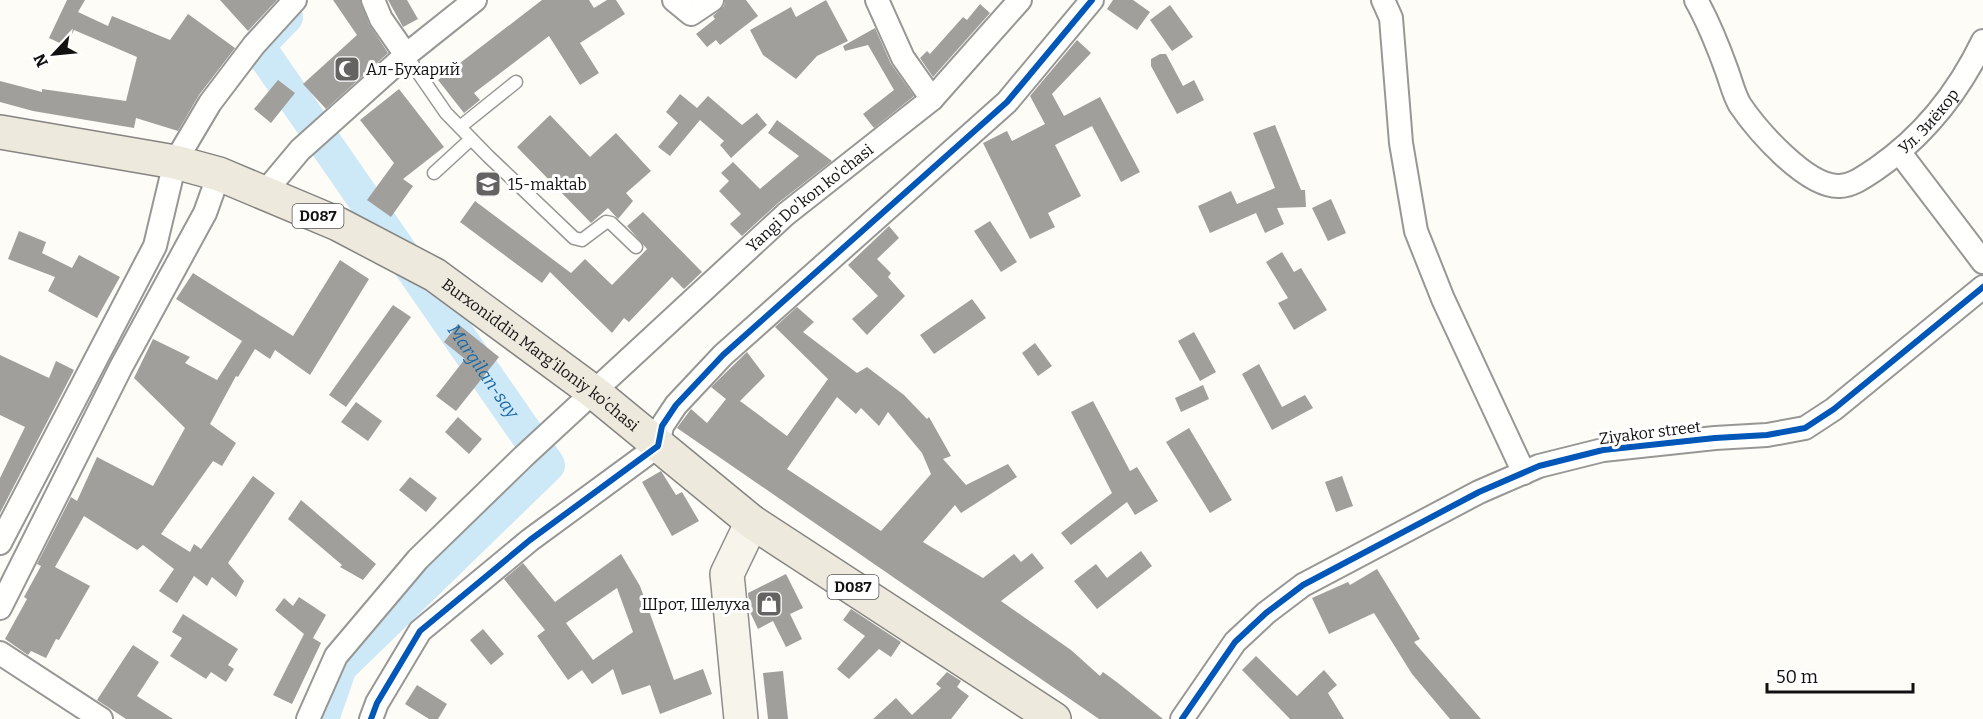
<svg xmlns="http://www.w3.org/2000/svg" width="1983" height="719" viewBox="0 0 1983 719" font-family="Bitter,serif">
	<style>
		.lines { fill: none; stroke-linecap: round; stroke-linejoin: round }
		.river { stroke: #cde8f7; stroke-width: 34 }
		.building { fill: #a19f9c; fill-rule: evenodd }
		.lane-casing { stroke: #979795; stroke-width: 15 }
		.street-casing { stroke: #979795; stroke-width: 26 }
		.secondary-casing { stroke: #8e8d8b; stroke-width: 36 }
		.primary-casing { stroke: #858482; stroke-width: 36 }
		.lane { stroke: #fffffe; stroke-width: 12 }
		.street { stroke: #fffffe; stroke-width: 22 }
		.secondary { stroke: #f6f4eb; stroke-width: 33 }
		.primary { stroke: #ede9dc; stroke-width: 33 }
		.cycleway-casing { stroke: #fff; stroke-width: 10 }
		.cycleway { stroke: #0057b8; stroke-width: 6 }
		.labels { text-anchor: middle; stroke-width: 6; stroke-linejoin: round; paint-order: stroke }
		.shield { fill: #fff; stroke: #585858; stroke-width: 1.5 }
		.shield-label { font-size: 15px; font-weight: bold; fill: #111 }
		.poi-label { font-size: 16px; fill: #111; stroke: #fff; text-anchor: start }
		.street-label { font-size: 16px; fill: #111; stroke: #fff }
		.water-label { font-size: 18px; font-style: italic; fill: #1768a6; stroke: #fff }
	</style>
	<rect width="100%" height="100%" fill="#fdfcf7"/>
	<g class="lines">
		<path class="river" id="s1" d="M286 17 258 46 548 465 340 667 322 719"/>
	</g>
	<g class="building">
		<polygon points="67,0 85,0 78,12 108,26 112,16 170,40 188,14 235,48 199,95 178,131 136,118 134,128 33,111 0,102 0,81 42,92 42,89 126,101 137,57 74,30 66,46 49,38"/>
		<polygon points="220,0 277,0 248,31"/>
		<polygon points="333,0 360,0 369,24 388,53 326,109 303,84 357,35"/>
		<polygon points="388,0 407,0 418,19 403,27"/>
		<polygon points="542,0 589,0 594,8 607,0 616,0 625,14 580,43 599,73 580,85 549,36 474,93 480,100 464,113 438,80"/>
		<polygon points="725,0 746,0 758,16 720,45 716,40 707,47 696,34 715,19 713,16 724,6"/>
		<polygon points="826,0 848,41 817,56 796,79 763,55 750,30 791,7 796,17"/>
		<polygon points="1113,0 1133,0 1150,12 1137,30 1107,9"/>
		<polygon points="980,4 990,13 933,77 920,58 927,51 930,54 963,17 967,20"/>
		<polygon points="1170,5 1193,37 1172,51 1150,20"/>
		<polygon points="875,28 891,64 914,96 874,128 863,114 894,90 868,45 845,51 843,46"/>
		<polygon points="1077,40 1091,53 1052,94 1064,116 1100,97 1140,172 1121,182 1092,126 1055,145 1081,196 1048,213 1055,227 1030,239 983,143 1007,131 1012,141 1045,124 1030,96"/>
		<polygon points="1160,54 1166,54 1183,86 1194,80 1204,100 1177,114 1151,66 1151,59"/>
		<polygon points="278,80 295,93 271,123 254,109"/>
		<polygon points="399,89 444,147 403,179 413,186 391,217 367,200 394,163 360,120"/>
		<polygon points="680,94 697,108 708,96 742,125 757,113 767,125 731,158 720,145 724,141 700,120 670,156 658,147 678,123 666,112"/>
		<polygon points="550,115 590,157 616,133 651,171 626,193 633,201 618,219 608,208 591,223 517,147"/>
		<polygon points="777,120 832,161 778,203 742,236 730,224 741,214 719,191 729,181 721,173 733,162 760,189 799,156 768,133"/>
		<polygon points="1275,125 1301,190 1305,190 1306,207 1277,208 1284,224 1265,233 1256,213 1210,233 1198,206 1231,191 1237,204 1275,188 1253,133"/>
		<polygon points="1331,199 1346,233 1328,241 1312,208"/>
		<polygon points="475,201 571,273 585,259 612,285 647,249 627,226 643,212 702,272 684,289 672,277 629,322 624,318 612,333 550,272 542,283 460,222"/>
		<polygon points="990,221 1017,262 1001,272 974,231"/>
		<polygon points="889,226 899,238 877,259 891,273 888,277 905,296 867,335 852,319 878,296 848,265"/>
		<polygon points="19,231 46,242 42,253 72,268 79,255 120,277 97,318 48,291 55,277 8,259"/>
		<polygon points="1282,252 1294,272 1301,268 1327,310 1294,330 1278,303 1288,298 1266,262"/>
		<polygon points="340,260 369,279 310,375 275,350 270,359 255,349 238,377 236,376 210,424 236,443 222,466 213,461 161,534 190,552 194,544 201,549 253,476 275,493 228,563 244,581 236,597 212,577 207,586 194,576 177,603 159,591 174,569 143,545 137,550 84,516 55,567 90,586 59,640 56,639 46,658 31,651 28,655 5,639 27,599 24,597 41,566 37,564 66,507 71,497 77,501 97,457 153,486 185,428 134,378 153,339 190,357 185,363 217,380 242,341 176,299 193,273 293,336"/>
		<polygon points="972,299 986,318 934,354 920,335"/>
		<polygon points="393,305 411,317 346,407 329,395"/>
		<path d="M797 307 814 322 803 332 857 373 867 367 904 395 927 419 929 417 951 456 943 459 966 485 1008 464 1017 477 961 513 955 505 923 542 983 578 1014 554 1021 562 1032 553 1044 568 1001 601 1071 650 1100 676 1103 672 1118 683 1163 719H1099L677 428 691 409 707 423 726 399 711 387 747 352 765 376 740 401 787 436 828 379 775 327ZM837 397 856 414 861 408 879 426 888 412 922 453 931 474 881 531 787 469Z"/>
		<polygon points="458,324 499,357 456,411 436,396 465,359 444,342"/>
		<polygon points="1194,332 1216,372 1200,381 1178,341"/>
		<polygon points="1035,343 1052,366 1038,376 1022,353"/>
		<polygon points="0,355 49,378 56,361 74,370 0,513 0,478 25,427 0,415"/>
		<polygon points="1259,364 1282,407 1305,395 1313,408 1272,430 1242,374"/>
		<polygon points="1203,385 1209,399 1181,412 1175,398"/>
		<polygon points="1093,401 1130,471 1137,467 1158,501 1135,515 1127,502 1071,545 1061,533 1112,493 1071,412"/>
		<polygon points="356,402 382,421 368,441 341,422"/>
		<polygon points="458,417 482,439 469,454 445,432"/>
		<polygon points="1189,428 1232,500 1210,513 1166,442"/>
		<polygon points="661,471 676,495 682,492 699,521 672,536 642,482"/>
		<polygon points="1342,476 1353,506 1336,512 1325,482"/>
		<polygon points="410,477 437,498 426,512 399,490"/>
		<polygon points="301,500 376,564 363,580 340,567 342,565 288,519"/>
		<polygon points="1141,551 1152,566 1097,609 1074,581 1096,564 1107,578"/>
		<path d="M621 554 640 586 674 680 703 669 712 694 660 714 650 685 622 695 613 669 592 684 582 670 568 680 537 636 545 630 504 579 523 563 555 602ZM617 588 633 632 593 660 566 623Z"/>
		<polygon points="1377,569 1420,639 1414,642 1481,719 1450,719 1412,674 1374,613 1329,634 1312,598 1348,582 1350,585"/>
		<polygon points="786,574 803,608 790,614 802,639 786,647 773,621 758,629 750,612 748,593"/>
		<polygon points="299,597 326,615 313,638 321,643 292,704 273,695 304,634 275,610 284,598 293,606"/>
		<polygon points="851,609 901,642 891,657 879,649 849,679 837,669 865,636 843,620"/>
		<polygon points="183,614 238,649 228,665 234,669 226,682 211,672 206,679 170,656 182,638 172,632"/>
		<polygon points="483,629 504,654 491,665 470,640"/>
		<polygon points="133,645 159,662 137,696 173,719 126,719 97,700"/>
		<polygon points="1256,656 1297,696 1324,670 1337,685 1328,693 1344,719 1290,719 1242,670"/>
		<polygon points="783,671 788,719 768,719 763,673"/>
		<polygon points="947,672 961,681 957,687 969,696 951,719 873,719 896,698 912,715 941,688 936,684"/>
		<polygon points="417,685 447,704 438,719 429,719 405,704"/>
	</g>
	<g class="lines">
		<g class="lane-casing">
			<g id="lane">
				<polyline points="406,55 446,113 488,156 574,238 582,240 606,222 611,223 636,247"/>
				<polyline points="460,127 516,82"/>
				<polyline points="434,173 471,139"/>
			</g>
		</g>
		<g class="street-casing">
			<g id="street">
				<polyline points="674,0 691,14 712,0"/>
				<polyline points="877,0 903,58 932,99"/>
				<polyline points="1383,0 1391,18 1401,143 1416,231 1443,299 1524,473"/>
				<path id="s2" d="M1696 0C1709 23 1718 46 1727 71 1731 82 1734 95 1740 105 1757 130 1807 188 1840 186 1854 185 1865 176 1876 169 1924 136 1958 93 1983 41"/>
				<polyline points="406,55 475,0"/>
				<polyline points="1900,153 1983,262"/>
				<polyline points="264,193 300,150 406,55 381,19 373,0"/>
				<polyline points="0,543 155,246 175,162 210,103 254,45 295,0"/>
				<polyline points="0,608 121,367 205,213 219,174"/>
				<polyline points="0,653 101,719"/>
				<path id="s3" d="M308 719 336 656 418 559 523 457 786 214 932 99 1020 0"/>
				<polyline points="371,719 377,703 420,631 530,540 658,446 662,426 676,405 723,355 1007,102 1092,0"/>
				<polyline points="1182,719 1235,642 1266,613 1303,585 1479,492 1539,466 1603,450 1715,438 1767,435 1805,428 1834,409 1983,287"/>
			</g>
		</g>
		<g class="secondary-casing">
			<polyline id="secondary" points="741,719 727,574 752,522"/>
		</g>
		<g class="primary-casing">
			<g id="primary">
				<path id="s4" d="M0 132 175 162 219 174 338 224 435 275 595 393 752 522 1054 719"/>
			</g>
		</g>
		<use href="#lane" class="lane"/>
		<use href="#street" class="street"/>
		<use href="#secondary" class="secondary"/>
		<use href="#primary" class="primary"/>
		<g class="cycleway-casing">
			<g id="cycleway">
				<polyline points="371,719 377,703 420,631 530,540 658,446 662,426 676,405 723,355 1007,102 1092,0"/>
				<polyline points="1182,719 1235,642 1266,613 1303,585 1479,492 1539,466 1603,450 1715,438 1767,435 1805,428 1834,409 1983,287"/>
			</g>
		</g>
		<use href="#cycleway" class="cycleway"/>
	</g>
	<defs>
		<g id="mosque-square" transform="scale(1.35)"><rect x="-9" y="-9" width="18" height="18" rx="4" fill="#646362" stroke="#fff"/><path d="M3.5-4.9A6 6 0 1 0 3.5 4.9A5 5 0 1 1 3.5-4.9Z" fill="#fff"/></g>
		<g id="school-square" transform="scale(1.35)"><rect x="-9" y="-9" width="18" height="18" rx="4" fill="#646362" stroke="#fff"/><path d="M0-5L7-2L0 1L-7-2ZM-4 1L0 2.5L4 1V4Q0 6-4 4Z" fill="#fff"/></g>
		<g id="shop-square" transform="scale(1.35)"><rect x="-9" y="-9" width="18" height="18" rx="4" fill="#646362" stroke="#fff"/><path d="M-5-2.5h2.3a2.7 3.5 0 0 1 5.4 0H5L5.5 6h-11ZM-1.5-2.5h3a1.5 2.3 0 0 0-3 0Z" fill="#fff"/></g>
	</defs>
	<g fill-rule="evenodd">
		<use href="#mosque-square" x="347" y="69"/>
		<use href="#school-square" x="488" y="184"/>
		<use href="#shop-square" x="769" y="604"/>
	</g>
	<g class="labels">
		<g class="shield">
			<rect x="292.5" y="204" width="51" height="24" rx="4.5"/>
			<rect x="827.5" y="575" width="51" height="24" rx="4.5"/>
		</g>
		<g class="shield-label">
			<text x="318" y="221">D087</text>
			<text x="853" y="592">D087</text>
		</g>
		<g class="poi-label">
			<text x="366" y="75">Ал-Бухарий</text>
			<text x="508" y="190">15-maktab</text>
			<text x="750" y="610" text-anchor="end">Шрот, Шелуха</text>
		</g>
		<g class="street-label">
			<text dy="6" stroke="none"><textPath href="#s2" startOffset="358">Ул. Зиёкор</textPath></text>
			<text dy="6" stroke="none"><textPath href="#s3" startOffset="729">Yangi Do'kon ko'chasi</textPath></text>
			<text dy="6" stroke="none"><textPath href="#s4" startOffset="594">Burxoniddin Marg’iloniy ko’chasi</textPath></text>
			<text transform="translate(1650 432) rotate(-7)" y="6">Ziyakor street</text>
		</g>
		<g class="water-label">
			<text dy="6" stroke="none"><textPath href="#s1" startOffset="436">Margilan-say</textPath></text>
		</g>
	</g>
	<g transform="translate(54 54) rotate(244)" stroke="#ffffff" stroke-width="4.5" paint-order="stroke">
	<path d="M0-4.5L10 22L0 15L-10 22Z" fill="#111111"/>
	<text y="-9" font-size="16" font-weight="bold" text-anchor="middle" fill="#111111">N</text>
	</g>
	<path d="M1767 683v9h146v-9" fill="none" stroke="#111111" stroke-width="3"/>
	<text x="1776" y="683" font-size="18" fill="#111111" stroke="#ffffff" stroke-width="4.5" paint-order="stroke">50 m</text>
</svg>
